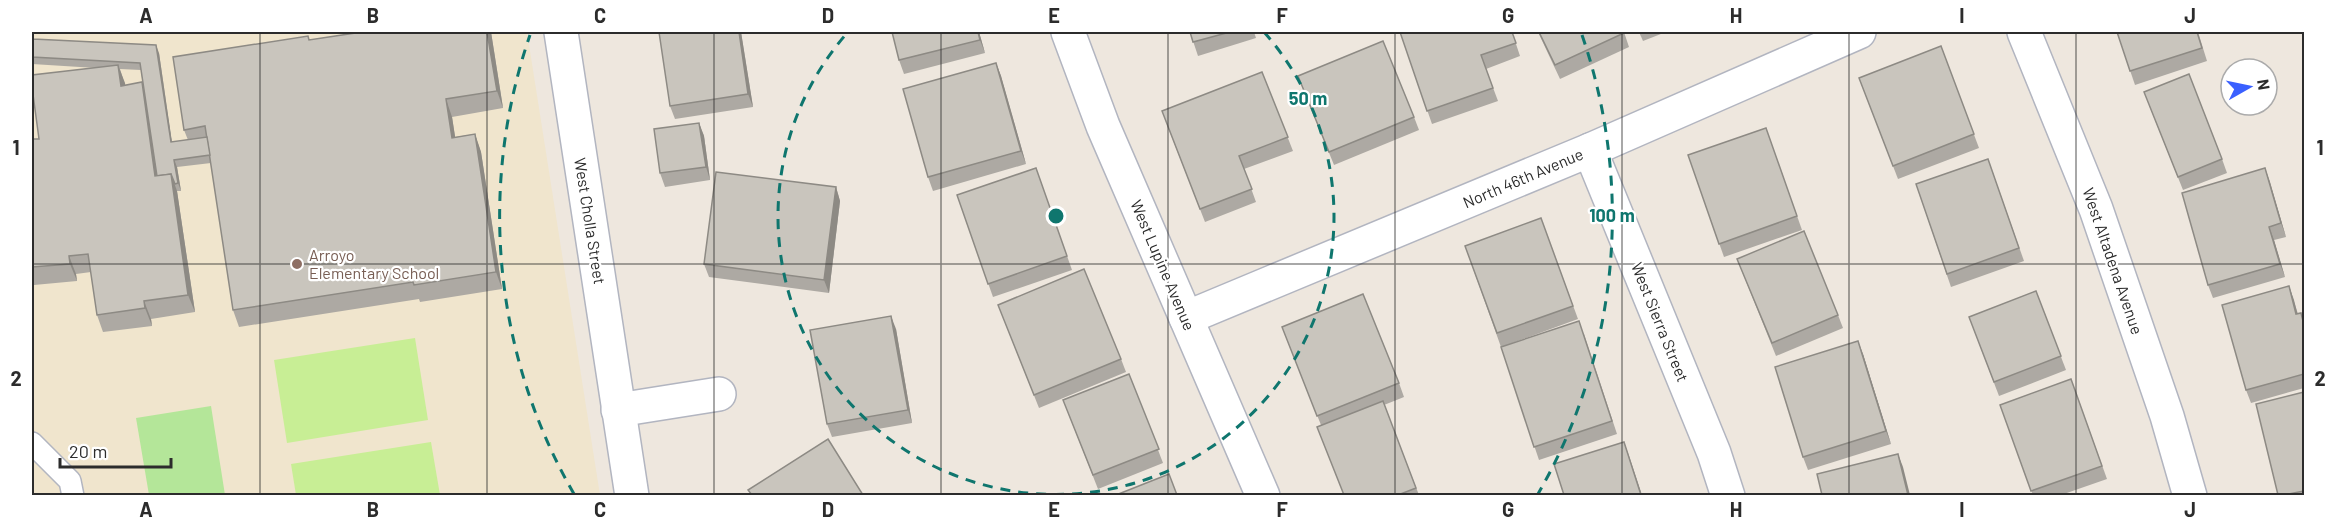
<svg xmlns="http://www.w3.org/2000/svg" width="2336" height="527" viewBox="0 0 2336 527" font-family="Barlow,sans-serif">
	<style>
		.education { fill: #f0e5cd }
		.green { fill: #b4e699 }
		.pitch { fill: #c8ee95 }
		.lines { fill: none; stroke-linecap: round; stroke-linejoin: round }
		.service-casing { stroke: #b2b5c0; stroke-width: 24 }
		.minor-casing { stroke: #b2b5c0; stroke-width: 36 }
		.tertiary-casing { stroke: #b2b5c0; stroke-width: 36 }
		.service { stroke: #fff; stroke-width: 21 }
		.minor { stroke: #fff; stroke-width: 33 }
		.tertiary { stroke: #fff; stroke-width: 33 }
		.wall { fill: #ada9a3; fill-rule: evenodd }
		.shaded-wall { fill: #8d8a84 }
		.building { fill: #c9c5bd; stroke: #8d8a84; stroke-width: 1.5 }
		.grid { fill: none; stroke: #2c2c2c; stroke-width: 1.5; stroke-opacity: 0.55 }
		.ring { fill: none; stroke: #0f766e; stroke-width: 3; stroke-dasharray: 10 8 }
		.education-dot { fill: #8d6e63; stroke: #fff; stroke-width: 2 }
		.labels { text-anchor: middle; stroke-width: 4.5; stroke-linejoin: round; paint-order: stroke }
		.street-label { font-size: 16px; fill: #2c2c2c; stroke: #fff }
		.education-label { font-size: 16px; fill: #785e54; stroke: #fff; text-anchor: start }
		.centre { fill: #0f766e; stroke: #fff; stroke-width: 3 }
		.ring-label { font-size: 18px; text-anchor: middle; font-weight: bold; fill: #0f766e; stroke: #fff; stroke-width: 4.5; stroke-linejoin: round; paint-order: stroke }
		.neatline { fill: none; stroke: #2c2c2c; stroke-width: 2 }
		.grid-label { font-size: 20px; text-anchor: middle; font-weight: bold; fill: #2c2c2c }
	</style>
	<rect width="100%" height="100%" fill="#eee7de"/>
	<polygon class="education" points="32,32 527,32 600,495 32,495"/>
	<polygon class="green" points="211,406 225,495 149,495 136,418"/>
	<g class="pitch">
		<polygon points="415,338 428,420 287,443 274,360"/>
		<polygon points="431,442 440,495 296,495 291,464"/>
	</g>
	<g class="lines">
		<g class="service-casing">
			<polyline id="service" points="32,443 70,481 73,496"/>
		</g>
		<g class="minor-casing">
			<g id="minor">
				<polyline points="1068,32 1103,126 1263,496"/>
				<polyline points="2024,32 2096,209 2167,416 2190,496"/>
				<polyline points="1590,150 1714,453 1728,496"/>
				<polyline points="1186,318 1590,150 1859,32"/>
				<polyline points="618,410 719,394"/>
			</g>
		</g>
		<g class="tertiary-casing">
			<polyline id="tertiary" points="561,32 632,496"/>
		</g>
		<use href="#service" class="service"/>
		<use href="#minor" class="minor"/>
		<use href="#tertiary" class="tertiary"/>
	</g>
	<g class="wall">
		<path d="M355 32H491L503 108 452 117 455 137 475 134 481 152 502 289 420 302 419 299 239 327 233 310 211 163 177 167 181 191H177L195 312 151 319 152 326 103 332 97 315 91 272 76 274 77 281 34 285 32 277V139H39L96 68 32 64V38L33 39 159 53 172 142 188 140 184 130 310 40 355 33ZM120 69 141 70 143 86 125 85Z"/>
		<polygon points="741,32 753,107 675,119 670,106"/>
		<polygon points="979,32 985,53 904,74 899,60"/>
		<polygon points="1190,32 1254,32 1256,38 1198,56"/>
		<polygon points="1400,32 1512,32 1520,56 1486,69 1498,101 1432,124"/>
		<polygon points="1538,32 1624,32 1629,47 1560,79"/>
		<polygon points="1639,32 1666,32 1643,41"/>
		<polygon points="2117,32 2198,32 2207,61 2135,85"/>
		<polygon points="1941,46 1979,148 1898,179 1859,78"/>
		<polygon points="996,63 1001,76 1026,164 933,191 928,177"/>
		<polygon points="1262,72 1293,151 1244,169 1256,202 1205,222 1167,125"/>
		<polygon points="1298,76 1414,117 1419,130 1334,165"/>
		<polygon points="2149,105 2222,159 2227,173 2183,190"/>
		<polygon points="699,123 704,136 710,180 665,187 660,173"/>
		<polygon points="1766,128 1802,230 1724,257 1688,155"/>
		<polygon points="1988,159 2024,261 1951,287 1916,184"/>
		<polygon points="1036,168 1072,270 993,297 957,195"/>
		<polygon points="2265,168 2286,237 2274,240 2285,277 2213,298 2208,285"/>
		<polygon points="836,187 840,201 829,293 709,277 704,264"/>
		<polygon points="1541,218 1578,319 1507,345 1584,334 1617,434 1539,460 1501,347 1465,246"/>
		<polygon points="1737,259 1838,315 1843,328 1776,356"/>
		<polygon points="2289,286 2298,314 2304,322 2304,388 2251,403 2246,390"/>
		<polygon points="2036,291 2066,370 1999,396 1969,317"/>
		<polygon points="998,305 1121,359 1126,372 1039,408"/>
		<polygon points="896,329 912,423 832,437 827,424"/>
		<polygon points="1287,340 1399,383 1404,397 1384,405 1419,495 1344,495 1321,425"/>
		<polygon points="1863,354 1891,444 1808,470 1803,457"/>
		<polygon points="1129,374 1163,463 1098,489 1063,400"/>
		<polygon points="2071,379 2107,479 2061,495 2033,495 2000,405"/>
		<polygon points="2304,392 2304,495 2278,495"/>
	</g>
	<g class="shaded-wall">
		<polygon points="487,32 491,32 503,108 497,91"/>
		<polygon points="739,32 741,32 753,107 748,94"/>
		<polygon points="978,32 979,32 985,53 980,40"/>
		<polygon points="156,45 159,53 173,150 171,142"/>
		<polygon points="996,63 1001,76 1026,164 1021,151"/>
		<polygon points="118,65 125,83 127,103 121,86"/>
		<polygon points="142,82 160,186 155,176"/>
		<polygon points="446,99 452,117 458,155 452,138"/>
		<polygon points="699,123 704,136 710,180 706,167"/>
		<polygon points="475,134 481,152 502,289 496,272"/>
		<polygon points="174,160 177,167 181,191 178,183"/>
		<polygon points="2265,168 2270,182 2286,237 2281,223"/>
		<polygon points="171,174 177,191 195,312 188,295"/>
		<polygon points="836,187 840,201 829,293 824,280"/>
		<polygon points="2269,227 2274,240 2285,277 2280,264"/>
		<polygon points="69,256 76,274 77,281 70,264"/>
		<polygon points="2289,286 2294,300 2301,328 2296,314"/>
		<polygon points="144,301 151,319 152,326 145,308"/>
		<polygon points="891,316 896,329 912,423 908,410"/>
		<polygon points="1858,341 1863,354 1891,444 1886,431"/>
		<polygon points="1624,442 1629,456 1642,495 1641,495"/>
		<polygon points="1898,454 1903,467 1910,495 1908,495"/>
	</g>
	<g class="building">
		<polygon points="355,32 487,32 497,91 446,99 452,138 475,134 496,272 414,285 413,282 233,310 205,126 184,130 173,57 308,36 309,40 355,33"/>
		<polygon points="659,32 739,32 748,94 670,106"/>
		<polygon points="892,32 978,32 980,40 899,60"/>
		<polygon points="1190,32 1230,32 1193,42"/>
		<polygon points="1400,32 1512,32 1516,43 1481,55 1493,88 1427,111"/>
		<polygon points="1539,32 1624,32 1624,33 1555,65"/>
		<polygon points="2117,32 2197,32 2202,48 2130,71"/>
		<polygon points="32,38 33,39 156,45 171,142 207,137 210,155 174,160 178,183 175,184 171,174 157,176 140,63 32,57"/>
		<polygon points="1383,41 1414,117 1329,152 1298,76"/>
		<polygon points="1941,46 1974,134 1893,166 1859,78"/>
		<polygon points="996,63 1021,151 928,177 903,89"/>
		<polygon points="118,65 121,86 142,82 155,176 171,174 188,295 144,301 145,308 97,315 88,254 69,256 70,264 32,267 32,139 39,139 32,87 32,75"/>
		<polygon points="1262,72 1288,137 1239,156 1252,189 1200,209 1162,111"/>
		<polygon points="2189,74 2222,159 2178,177 2144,92"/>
		<polygon points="699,123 706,167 660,173 654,129"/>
		<polygon points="1766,128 1797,216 1719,244 1688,155"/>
		<polygon points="1988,159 2019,248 1947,274 1916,184"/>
		<polygon points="1036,168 1067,256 988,284 957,195"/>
		<polygon points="2265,168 2281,223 2269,227 2280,264 2208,285 2182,193"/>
		<polygon points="716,172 836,187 824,280 704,264"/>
		<polygon points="1541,218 1573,306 1497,333 1465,246"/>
		<polygon points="1804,231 1838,315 1772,343 1737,259"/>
		<polygon points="1084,269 1121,359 1034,395 998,305"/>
		<polygon points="2289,286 2296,314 2301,313 2304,325 2304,374 2246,390 2222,305"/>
		<polygon points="2036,291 2061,356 1994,382 1969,317"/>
		<polygon points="1363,294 1399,383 1317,416 1282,327"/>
		<polygon points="891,316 908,410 827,424 810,330"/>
		<polygon points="1579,321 1612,421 1534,447 1501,347"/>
		<polygon points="1858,341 1886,431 1803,457 1775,367"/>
		<polygon points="1129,374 1159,449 1093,475 1063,400"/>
		<polygon points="2071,379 2102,466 2031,491 2000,405"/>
		<polygon points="2304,392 2304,491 2284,495 2278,495 2256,404"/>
		<polygon points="1383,401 1416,488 1398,495 1344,495 1317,427"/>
		<polygon points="828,439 863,495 752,495 748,490"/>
		<polygon points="1624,442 1641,495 1564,495 1554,464"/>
		<polygon points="1898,454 1908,495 1822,495 1817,474"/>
		<polygon points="1169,474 1177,495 1116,495"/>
	</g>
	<path class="grid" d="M260 32V496M487 32V496M714 32V496M941 32V496M1168 32V496M1395 32V496M1622 32V496M1849 32V496M2076 32V496M32 264H2304"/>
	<g class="ring">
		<path d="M1264 32A278 278 0 1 1 848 32"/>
		<path d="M574 494A556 556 0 0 1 530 35M1582 35A556 556 0 0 1 1538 494"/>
	</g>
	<circle class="education-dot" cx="297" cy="264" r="6"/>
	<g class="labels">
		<g class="street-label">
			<text transform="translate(1523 178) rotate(-23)" y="6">North 46th Avenue</text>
			<text transform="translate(590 221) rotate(81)" y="6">West Cholla Street</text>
			<text transform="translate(2113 261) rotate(71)" y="6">West Altadena Avenue</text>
			<text transform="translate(1163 265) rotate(67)" y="6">West Lupine Avenue</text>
			<text transform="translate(1660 322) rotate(68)" y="6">West Sierra Street</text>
		</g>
		<g class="education-label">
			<text x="309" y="261">Arroyo<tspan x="309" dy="18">Elementary School</tspan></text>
		</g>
	</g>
	<circle cx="1056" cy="216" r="9" class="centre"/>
	<g class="ring-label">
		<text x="1308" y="105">50 m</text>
		<text x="1612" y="222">100 m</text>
	</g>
	<rect width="2336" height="527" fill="none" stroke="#ffffff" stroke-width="66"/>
	<g transform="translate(2249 87) rotate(81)"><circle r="28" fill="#ffffff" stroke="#ababab" stroke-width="1.5"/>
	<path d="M0-4.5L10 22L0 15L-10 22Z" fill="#3a60ff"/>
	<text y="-9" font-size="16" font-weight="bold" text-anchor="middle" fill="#2c2c2c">N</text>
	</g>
	<path d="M60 458v9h111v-9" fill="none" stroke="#2c2c2c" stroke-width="3"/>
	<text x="69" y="458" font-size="18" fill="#2c2c2c" stroke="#ffffff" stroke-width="4.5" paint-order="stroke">20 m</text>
	<rect x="33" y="33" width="2270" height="461" class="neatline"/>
	<g class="grid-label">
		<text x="146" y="23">A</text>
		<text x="373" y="23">B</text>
		<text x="600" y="23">C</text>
		<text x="828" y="23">D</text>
		<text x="1054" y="23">E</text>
		<text x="1282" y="23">F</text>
		<text x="1508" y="23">G</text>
		<text x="1736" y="23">H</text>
		<text x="1962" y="23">I</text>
		<text x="2190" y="23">J</text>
		<text x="16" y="155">1</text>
		<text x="2320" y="155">1</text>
		<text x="16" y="386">2</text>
		<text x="2320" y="386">2</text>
		<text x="146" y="517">A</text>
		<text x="373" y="517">B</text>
		<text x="600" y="517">C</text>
		<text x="828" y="517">D</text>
		<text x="1054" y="517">E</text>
		<text x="1282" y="517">F</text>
		<text x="1508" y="517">G</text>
		<text x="1736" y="517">H</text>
		<text x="1962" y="517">I</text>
		<text x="2190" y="517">J</text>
	</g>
</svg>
